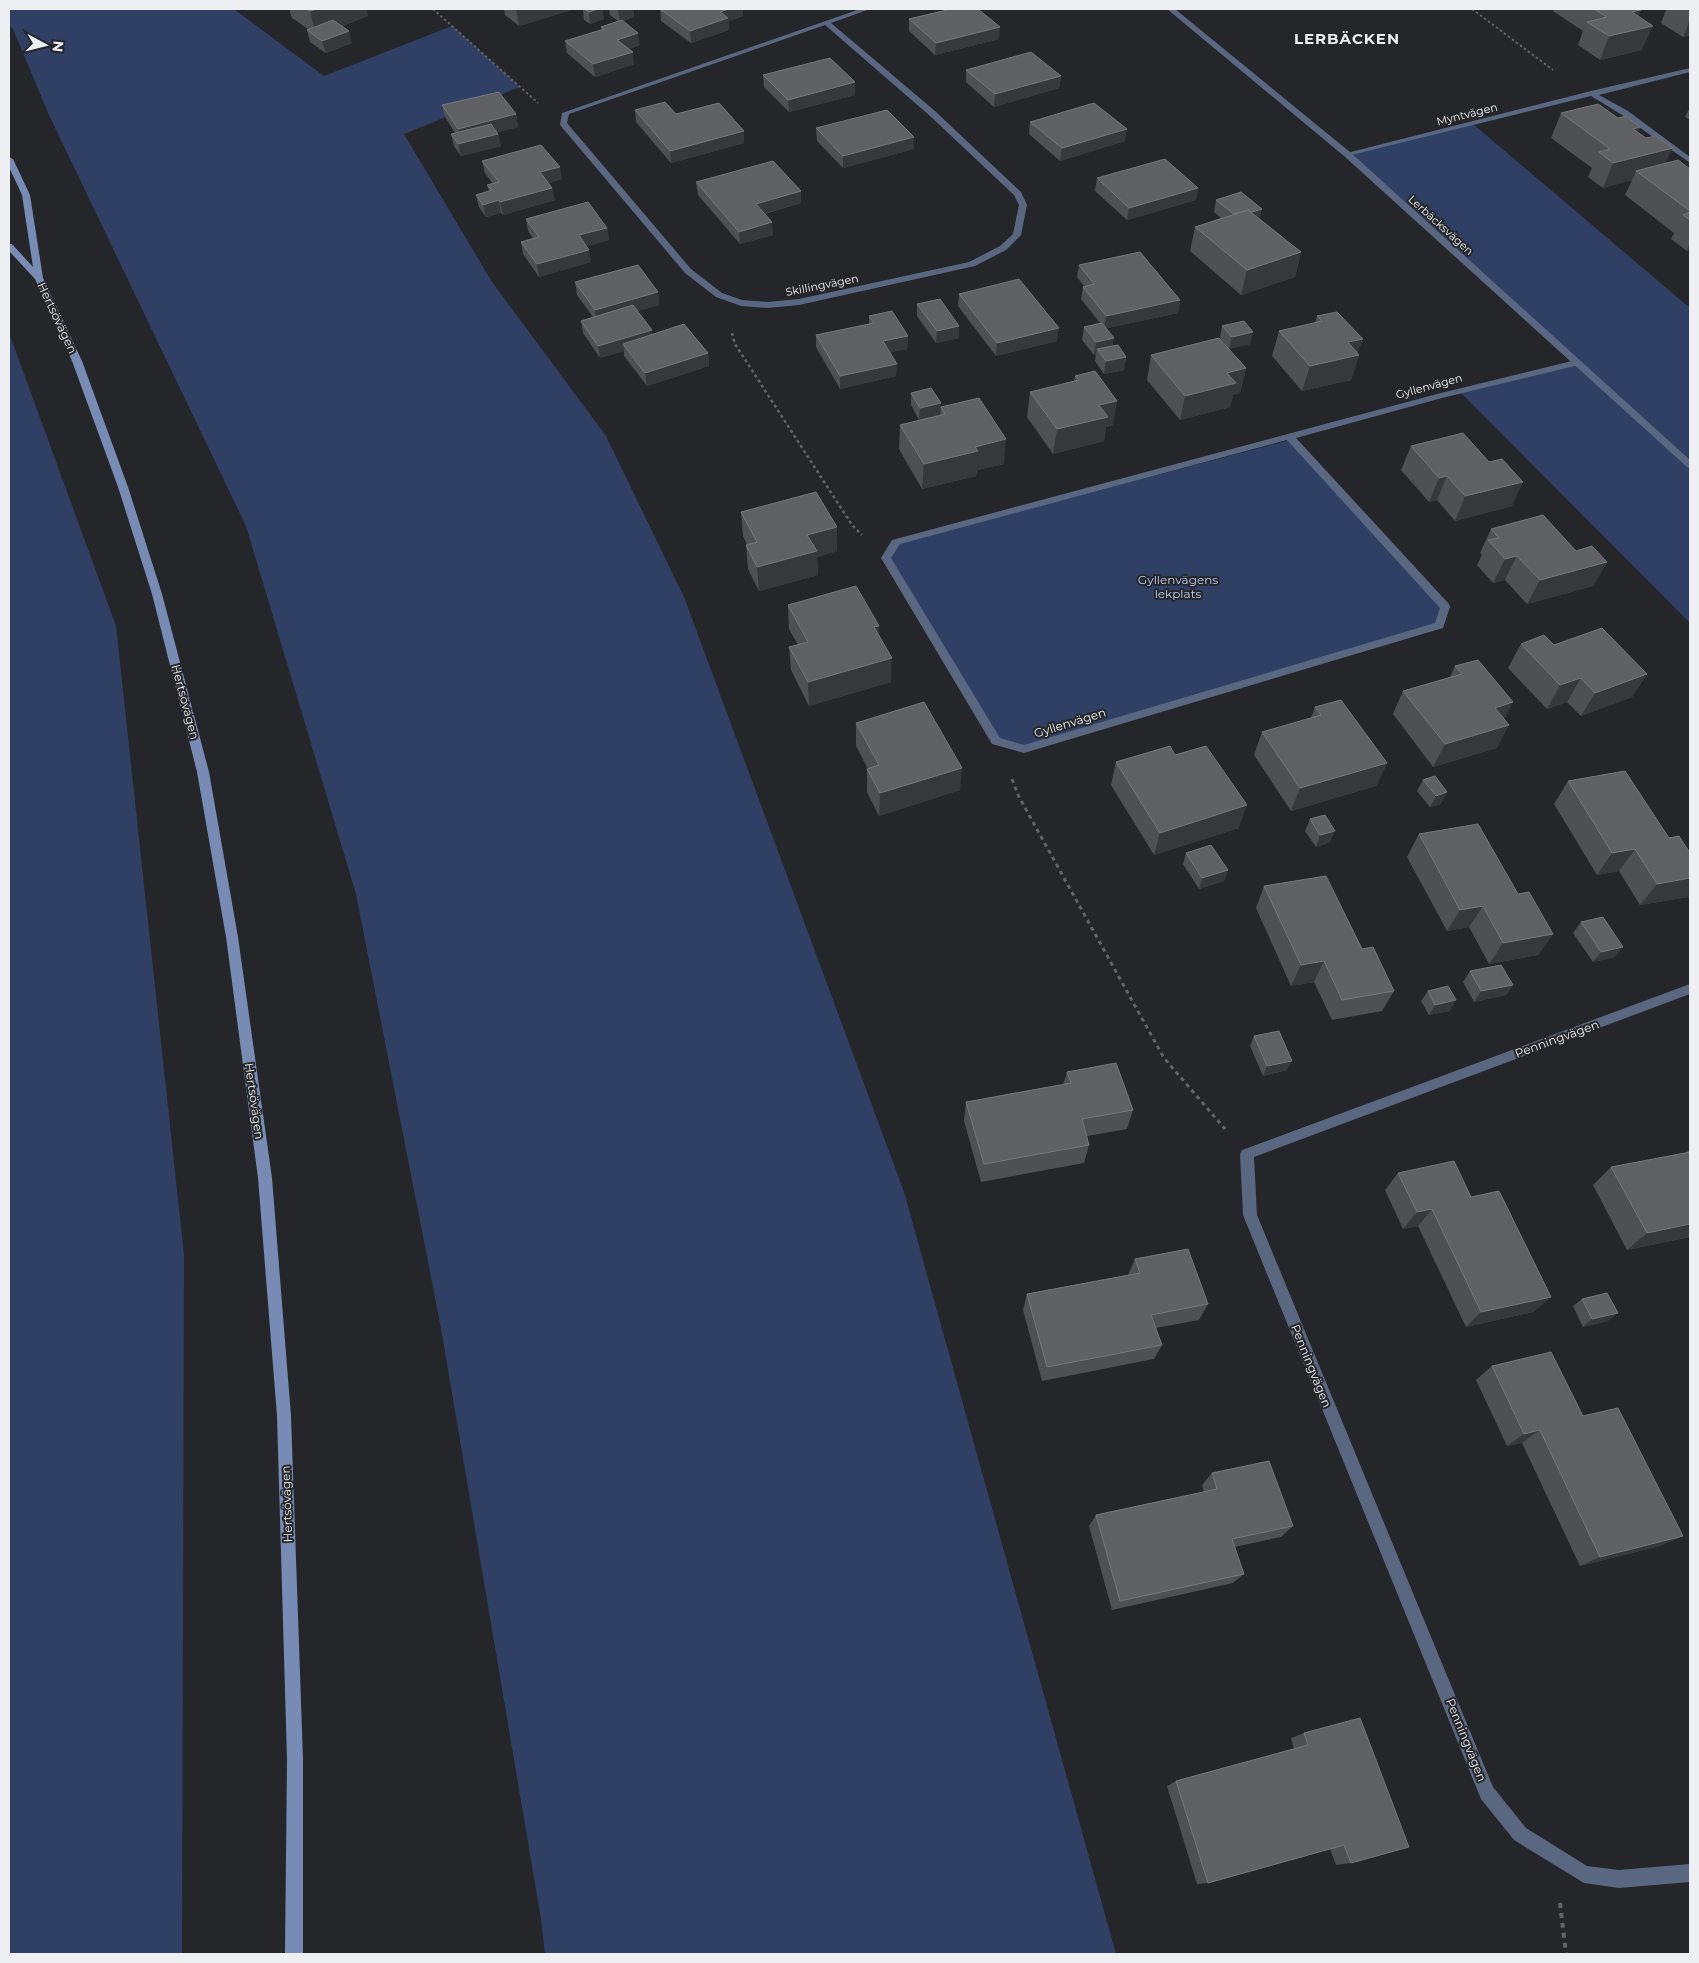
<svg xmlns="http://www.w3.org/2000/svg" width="1699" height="1963" viewBox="0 0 1699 1963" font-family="Montserrat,sans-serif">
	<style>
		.green { fill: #304065 }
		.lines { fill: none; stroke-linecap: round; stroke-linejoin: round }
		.path-far3 { stroke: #626467; stroke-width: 2; stroke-dasharray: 2.5 2.5; stroke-linecap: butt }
		.path-far2 { stroke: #626467; stroke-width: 2.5; stroke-dasharray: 3 3; stroke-linecap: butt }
		.path-far1 { stroke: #626467; stroke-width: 3; stroke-dasharray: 4 4; stroke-linecap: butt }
		.path { stroke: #626467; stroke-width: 4; stroke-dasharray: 5 5; stroke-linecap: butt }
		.minor { fill: #5a6781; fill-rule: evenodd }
		.tertiary { fill: #5a6781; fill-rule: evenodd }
		.secondary { fill: #788bb5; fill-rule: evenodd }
		.wall { fill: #4e5054 }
		.shaded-wall { fill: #36383c }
		.building { fill: #5f6165; stroke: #76777b }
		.labels { text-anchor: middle; stroke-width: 4; stroke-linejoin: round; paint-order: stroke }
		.far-street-label { font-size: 11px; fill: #eeeff2; stroke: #24262a }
		.street-label { font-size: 12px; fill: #eeeff2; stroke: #24262a }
		.park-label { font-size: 12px; fill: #becff2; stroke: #24262a }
		.far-district-label { font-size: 15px; font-weight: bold; letter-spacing: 1px; fill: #eeeff2; stroke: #24262a }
	</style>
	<rect width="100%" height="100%" fill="#24262a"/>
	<g class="green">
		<polygon points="9,9 234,9 324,76 452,26 520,87 404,134 492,282 606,436 684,597 904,1192 1116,1954 545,1954 541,1919 441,1328 356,894 246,526 49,115 13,29 9,25"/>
		<polygon points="1473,124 1690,308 1690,623 1461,393 1575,365 1346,154"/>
		<polygon points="9,333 116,626 184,1255 182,1954 9,1954"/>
		<polygon points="1294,439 1444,609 1439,624 1032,750 998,743 887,558 899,543"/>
	</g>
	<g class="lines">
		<g class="path-far3">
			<polyline points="433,9 538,103"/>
			<polyline points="1472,9 1553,70"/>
		</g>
		<polyline class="path-far2" points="732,333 735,344 852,525 862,535"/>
		<polyline class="path-far1" points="1012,779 1019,797 1164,1058 1225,1129"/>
		<polyline class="path" points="1560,1903 1566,1954"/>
		<g class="minor">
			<path d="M860 9H870L831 23 935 111 1021 192 1027 205 1021 235 1006 250 975 266 799 305 768 308 741 306 716 297 685 273 560 125 562 113ZM825 25 929 115 1014 195 1019 205 1013 234 1000 246 969 262 799 299 768 302 742 300 722 293 691 269 567 123 569 114Z"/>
			<polygon points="1690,68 1690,72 1599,95 1628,111 1690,157 1690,163 1622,115 1591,96 1347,156 1343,154 1591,91"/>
			<path d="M1576 360 1581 363 1579 365 1442 398 1296 438 1449 604 1450 607 1443 628 1024 753 992 744 881 558 892 540 1437 394ZM1287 440 1440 608 1435 623 1024 745 1000 738 891 558 900 544Z"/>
			<polygon points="1690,984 1690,994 1254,1157 1257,1215 1493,1787 1526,1828 1587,1866 1619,1870 1690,1864 1690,1882 1619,1888 1584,1883 1514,1840 1481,1799 1243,1215 1240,1154 1242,1150"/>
		</g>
		<polygon class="tertiary" points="1167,9 1175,9 1350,152 1690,460 1690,468 1687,467 1344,156"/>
		<polygon class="secondary" points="9,157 13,159 30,195 43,278 82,361 128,487 162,594 209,772 238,937 272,1178 291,1416 303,1759 303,1954 285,1954 287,1759 277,1416 258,1178 226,937 197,772 152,594 118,487 72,361 35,279 9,251 9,244 12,244 33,267 22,195 9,167"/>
	</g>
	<g class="wall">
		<polygon points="289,9 366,9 368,16 342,26 352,43 326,53 310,42 307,30 308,29 292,18"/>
		<polygon points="504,9 574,9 519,26 505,15"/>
		<polygon points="583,9 602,9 604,19 590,24 584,20"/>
		<polygon points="609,9 633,9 634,17 623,21 640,45 629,49 634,64 595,77 567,53 565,41 602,30 601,27 618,21 610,15"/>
		<polygon points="660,9 743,9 743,16 729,21 729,30 691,43 661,21"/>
		<polygon points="1554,9 1639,9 1641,10 1638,17 1642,50 1600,60 1578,45 1583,31 1553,11"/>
		<polygon points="1664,9 1690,9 1690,35 1683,37 1661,23 1666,10"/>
		<polygon points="909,19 999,39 935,55 909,31"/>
		<polygon points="966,70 1061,76 1059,88 994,107 966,82"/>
		<polygon points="763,75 855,95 789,112 764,87"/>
		<polygon points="442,105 516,114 518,127 497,132 498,134 501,146 461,156 454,146 451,134 455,133 445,117"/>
		<polygon points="1690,107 1690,120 1685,117"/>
		<polygon points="635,110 676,114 744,143 671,163 636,122"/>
		<polygon points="1561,113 1618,118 1640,127 1638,132 1666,163 1690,169 1690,250 1687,251 1671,239 1674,233 1625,195 1632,180 1603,188 1588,177 1592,168 1551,138"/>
		<polygon points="1030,122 1125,141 1060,161 1029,134"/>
		<polygon points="816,128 914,149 843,168 817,141"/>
		<polygon points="482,161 562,179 549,183 555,200 503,215 501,213 486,217 479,207 476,195 489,191 487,185 493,184 485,173"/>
		<polygon points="1097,178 1198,188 1196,200 1127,220 1095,191"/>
		<polygon points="696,182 801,191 801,203 765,214 773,235 740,244 698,195"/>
		<polygon points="1216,200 1262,209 1259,218 1301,252 1295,277 1241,295 1190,251 1195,227 1221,218 1214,212"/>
		<polygon points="526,219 607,228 609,240 587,246 591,262 539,277 523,254 521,242 533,238 528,231"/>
		<polygon points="1079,265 1180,300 1178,313 1107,328 1113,346 1126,357 1124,370 1104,374 1095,361 1096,354 1094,355 1082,340 1084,327 1100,323 1081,299 1083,287 1084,286 1077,277"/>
		<polygon points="575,282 658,292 659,305 637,311 652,334 708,353 709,366 647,386 624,356 624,351 600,358 583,333 581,321 593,317 577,295"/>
		<polygon points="959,294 1057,341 996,356 958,306"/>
		<polygon points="917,304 959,326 959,338 936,343 917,316"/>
		<polygon points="869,316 908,336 907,349 890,352 896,376 840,389 816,347 816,335 869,324"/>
		<polygon points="1317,316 1359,355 1351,380 1302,391 1272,356 1279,331 1315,323"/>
		<polygon points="1222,326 1250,344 1229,349 1220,338"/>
		<polygon points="1151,355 1246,368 1240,393 1233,395 1230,407 1180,420 1147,380"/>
		<polygon points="1075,376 1113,425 1106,427 1104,441 1053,454 1027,417 1030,392 1074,381"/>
		<polygon points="911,393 941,403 940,415 941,407 1004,464 977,470 976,476 922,489 899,449 900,425 919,420 911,405"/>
		<polygon points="1411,446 1512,506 1455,521 1437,500 1429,502 1401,470"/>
		<polygon points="741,512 837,527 837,551 817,557 818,575 759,591 748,569 746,545 747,545 743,536"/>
		<polygon points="1491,529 1576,551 1607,562 1593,586 1527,604 1505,580 1493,583 1477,565 1482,555 1480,553"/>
		<polygon points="788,605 879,626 879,636 891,682 809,706 791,670 789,647 798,645 789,629"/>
		<polygon points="1521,644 1554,645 1647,674 1632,697 1581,716 1567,702 1547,709 1508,668"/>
		<polygon points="1455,666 1505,719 1497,748 1433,767 1393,714 1403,691 1450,677"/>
		<polygon points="1315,707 1387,763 1376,786 1291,811 1254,755 1262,732 1311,718"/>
		<polygon points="856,723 960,790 879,816 867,792 867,769 868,769 856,746"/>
		<polygon points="1175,755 1239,828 1154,855 1111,785 1116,762"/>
		<polygon points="1423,780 1441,804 1430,807 1417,791"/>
		<polygon points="1568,781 1669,838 1690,853 1690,894 1688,897 1640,905 1619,871 1597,875 1554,804"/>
		<polygon points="1310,819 1330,842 1316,847 1305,831"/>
		<polygon points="1419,834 1518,894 1553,934 1538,955 1489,964 1469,927 1447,931 1407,857"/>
		<polygon points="1186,853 1228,870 1224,881 1199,889 1183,864"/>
		<polygon points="1264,886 1362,949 1394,991 1382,1011 1332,1020 1314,982 1291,986 1256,908"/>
		<polygon points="1581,922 1615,957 1593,962 1573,933"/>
		<polygon points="1470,971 1513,985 1506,995 1474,1002 1463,982"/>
		<polygon points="1428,991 1450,1011 1429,1015 1421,1001"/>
		<polygon points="1254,1036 1287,1070 1263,1076 1250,1046"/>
		<polygon points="1067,1072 1133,1110 1127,1129 1087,1136 1089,1145 1084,1163 981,1182 964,1121 966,1102 1063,1085"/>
		<polygon points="1690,1149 1690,1237 1627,1250 1593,1185 1611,1167 1686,1153"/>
		<polygon points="1398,1173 1551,1297 1533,1312 1466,1327 1418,1226 1403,1229 1385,1190"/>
		<polygon points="1135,1259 1208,1304 1199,1320 1156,1328 1162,1345 1154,1359 1042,1381 1023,1310 1027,1294 1128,1275"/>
		<polygon points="1582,1299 1608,1321 1583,1327 1573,1306"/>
		<polygon points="1492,1366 1583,1416 1683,1536 1660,1546 1580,1566 1522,1443 1507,1446 1476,1380"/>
		<polygon points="1212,1473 1293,1526 1281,1537 1234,1547 1244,1574 1233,1583 1112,1610 1089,1526 1096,1515 1204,1492 1202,1485"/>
		<polygon points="1304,1733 1351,1863 1336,1865 1330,1849 1208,1883 1197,1884 1167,1786 1176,1781 1294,1749 1291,1738"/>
	</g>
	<g class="shaded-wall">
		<polygon points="317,9 366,9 368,16 316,35 310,11"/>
		<polygon points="516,9 574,9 519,26"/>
		<polygon points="598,9 602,9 604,19 590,24 589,12"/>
		<polygon points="623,9 633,9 634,17 620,22 618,10"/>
		<polygon points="729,9 743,9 743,16 729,21 729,30 691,43 690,31 720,12"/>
		<polygon points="1641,10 1632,31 1653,26 1642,50 1600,60 1609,36 1632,12"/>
		<polygon points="1690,20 1690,35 1683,37"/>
		<polygon points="1000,27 999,39 935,55 936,43"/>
		<polygon points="349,31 352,43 326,53 322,41"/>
		<polygon points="638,33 640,45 619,52 617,40"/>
		<polygon points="633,52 634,64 595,77 593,64"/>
		<polygon points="1061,76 1059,88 994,107 995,94"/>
		<polygon points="855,82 855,95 789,112 788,100"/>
		<polygon points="516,114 518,127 461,141 458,129"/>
		<polygon points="1640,127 1630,151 1633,129"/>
		<polygon points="1127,129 1125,141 1060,161 1062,148"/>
		<polygon points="744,131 744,143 671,163 670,151"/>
		<polygon points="498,134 501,146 461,156 458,144"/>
		<polygon points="914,137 914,149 843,168 843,156"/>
		<polygon points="1673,148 1661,172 1636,171 1632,180 1603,188 1613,163"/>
		<polygon points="560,167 562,179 543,185 540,172"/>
		<polygon points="552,188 555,200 503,215 500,202"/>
		<polygon points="1198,188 1196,200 1127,220 1129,208"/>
		<polygon points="801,191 801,203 756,216 756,204"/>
		<polygon points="499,200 501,213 486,217 483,205"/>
		<polygon points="1262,209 1259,221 1237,217"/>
		<polygon points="772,222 773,235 740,244 739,232"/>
		<polygon points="607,228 609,240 581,248 579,235"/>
		<polygon points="1690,244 1690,250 1687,251"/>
		<polygon points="589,250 591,262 539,277 537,264"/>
		<polygon points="1301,252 1295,277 1241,295 1247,270"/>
		<polygon points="658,292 659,305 597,323 595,310"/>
		<polygon points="1180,300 1178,313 1104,329 1106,316"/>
		<polygon points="959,326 959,338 936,343 937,331"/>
		<polygon points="1059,328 1057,341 996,356 997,343"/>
		<polygon points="652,330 653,342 623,344 624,351 600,358 598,346"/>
		<polygon points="1253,332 1250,344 1229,349 1232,337"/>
		<polygon points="908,336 907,349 882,354 883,341"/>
		<polygon points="1114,338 1112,350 1097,349 1096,354 1094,355 1096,342"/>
		<polygon points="1363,339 1357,355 1359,355 1351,380 1302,391 1310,366 1348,342"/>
		<polygon points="708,353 709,366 647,386 645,373"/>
		<polygon points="1126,357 1124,370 1104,374 1106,361"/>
		<polygon points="897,364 896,376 840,389 840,376"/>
		<polygon points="1246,368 1240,393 1233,395 1230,407 1180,420 1185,396 1227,373"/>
		<polygon points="1117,401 1113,425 1106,427 1104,441 1053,454 1057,429 1099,405"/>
		<polygon points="941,403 940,416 919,420 920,408"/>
		<polygon points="1006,439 1004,464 977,470 976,476 922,489 924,464 975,447"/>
		<polygon points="1447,476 1437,500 1429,502 1439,478"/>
		<polygon points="1523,482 1512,506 1455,521 1465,496"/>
		<polygon points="837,527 837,551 817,557 818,575 759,591 757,567 807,535"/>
		<polygon points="1517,556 1505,580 1493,583 1505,559"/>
		<polygon points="1607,562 1593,586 1527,604 1540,580"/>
		<polygon points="879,626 879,650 874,627"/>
		<polygon points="892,658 891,682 809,706 808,682"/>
		<polygon points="1647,674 1632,697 1581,716 1595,693"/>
		<polygon points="1581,678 1567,702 1547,709 1560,685"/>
		<polygon points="1513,702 1501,726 1495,708"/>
		<polygon points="1509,725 1497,748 1433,767 1445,744"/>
		<polygon points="1387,763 1376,786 1291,811 1300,788"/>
		<polygon points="962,768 960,790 879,816 880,793"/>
		<polygon points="1447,792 1441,804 1430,807 1436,796"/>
		<polygon points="1247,805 1239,828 1154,855 1160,833"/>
		<polygon points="1335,831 1330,842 1316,847 1320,835"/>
		<polygon points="1635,849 1619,871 1597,875 1612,853"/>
		<polygon points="1228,870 1224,881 1199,889 1202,878"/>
		<polygon points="1690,878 1690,894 1688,897 1640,905 1657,884"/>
		<polygon points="1483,906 1469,927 1447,931 1460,910"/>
		<polygon points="1553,934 1538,955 1489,964 1503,943"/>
		<polygon points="1623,947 1615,957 1593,962 1601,952"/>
		<polygon points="1324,961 1314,982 1291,986 1301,965"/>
		<polygon points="1513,985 1506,995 1474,1002 1481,991"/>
		<polygon points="1456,1000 1450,1011 1429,1015 1435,1005"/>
		<polygon points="1292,1061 1287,1070 1263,1076 1267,1066"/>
		<polygon points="1432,1209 1418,1226 1403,1229 1417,1212"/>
		<polygon points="1690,1224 1690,1237 1627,1250 1647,1233"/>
		<polygon points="1551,1297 1533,1312 1466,1327 1481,1312"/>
		<polygon points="1618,1313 1608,1321 1583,1327 1592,1319"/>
		<polygon points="1540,1430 1522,1443 1507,1446 1524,1434"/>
		<polygon points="1683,1536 1660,1546 1580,1566 1600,1557"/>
	</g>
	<g class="building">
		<polygon points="306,9 317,9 310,11"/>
		<polygon points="584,9 598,9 589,12"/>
		<polygon points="660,9 729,9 720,12 728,18 690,31"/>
		<polygon points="951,9 978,9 1000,27 936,43 909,19"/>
		<polygon points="1594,9 1639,9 1641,10 1632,12 1653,26 1609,36 1587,22 1607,17"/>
		<polygon points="333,20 349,31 322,41 307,30"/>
		<polygon points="622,20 638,33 617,40 633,52 593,64 565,41 604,29 601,27"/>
		<polygon points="1031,52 1061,76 995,94 966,70"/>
		<polygon points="830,58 855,82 788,100 763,75"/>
		<polygon points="499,92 516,114 458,129 442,105"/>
		<polygon points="665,102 676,114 719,103 744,131 670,151 635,110"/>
		<polygon points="1094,103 1127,129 1062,148 1030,122"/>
		<polygon points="1598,104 1618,118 1626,116 1640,127 1633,129 1646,138 1656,136 1673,148 1613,163 1599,152 1610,149 1561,113"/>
		<polygon points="887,110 914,137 843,156 816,128"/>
		<polygon points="491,124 498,134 458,144 451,134"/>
		<polygon points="541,145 560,167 540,172 552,188 500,202 499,200 483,205 476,195 492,190 487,185 499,182 482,161"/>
		<polygon points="1165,159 1198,188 1129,208 1097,178"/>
		<polygon points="1678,160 1690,169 1690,211 1636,171"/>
		<polygon points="773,161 801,191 756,204 772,222 739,232 696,182"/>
		<polygon points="1241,192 1262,209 1252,212 1248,210 1234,214 1216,200"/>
		<polygon points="588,202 607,228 579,235 589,250 537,264 521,242 539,237 526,219"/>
		<polygon points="1248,210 1301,252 1247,270 1195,227"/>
		<polygon points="1690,212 1690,220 1683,215"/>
		<polygon points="1140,252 1180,300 1106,316 1083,287 1094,284 1079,265"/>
		<polygon points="638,265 658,292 595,310 575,282"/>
		<polygon points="1019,279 1059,328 997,343 959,294"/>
		<polygon points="940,299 959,326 937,331 917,304"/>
		<polygon points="633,305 652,330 598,346 581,321"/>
		<polygon points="892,311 908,336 883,341 897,364 840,376 816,335 874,323 869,316"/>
		<polygon points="1337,312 1363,339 1348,342 1359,355 1310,366 1279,331 1322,321 1317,316"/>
		<polygon points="1244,321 1253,332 1232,337 1222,326"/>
		<polygon points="1102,323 1114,338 1096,342 1084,327"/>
		<polygon points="684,324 708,353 645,373 623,344"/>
		<polygon points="1219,338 1246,368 1227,373 1236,383 1185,396 1151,355"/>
		<polygon points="1118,345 1126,357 1106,361 1097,349"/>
		<polygon points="1095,371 1117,401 1099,405 1108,417 1057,429 1030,392 1079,380 1075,376"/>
		<polygon points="931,388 941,403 920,408 911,393"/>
		<polygon points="979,398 1006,439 975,447 978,451 924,464 900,425 945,414 941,407"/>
		<polygon points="1463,433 1489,462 1502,459 1523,482 1465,496 1447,476 1439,478 1411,446"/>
		<polygon points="816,492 837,527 807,535 817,551 757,567 746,545 757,542 741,512"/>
		<polygon points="1543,515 1576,551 1592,546 1607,562 1540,580 1517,556 1505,559 1488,540 1499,538 1491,529"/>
		<polygon points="856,586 879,626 874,627 892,658 808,682 789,647 808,642 788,605"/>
		<polygon points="1602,628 1647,674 1595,693 1581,678 1560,685 1521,644 1544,635 1554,645"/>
		<polygon points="1478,660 1513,702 1495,708 1509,725 1445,744 1403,691 1462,674 1455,666"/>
		<polygon points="1341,700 1387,763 1300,788 1262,732 1321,715 1315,707"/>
		<polygon points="924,702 962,768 880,793 867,769 879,765 856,723"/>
		<polygon points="1170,746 1175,755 1206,746 1247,805 1160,833 1116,762"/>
		<polygon points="1625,771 1669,838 1679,836 1690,853 1690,878 1657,884 1635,849 1612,853 1568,781"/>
		<polygon points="1435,776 1447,792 1436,796 1423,780"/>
		<polygon points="1325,815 1335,831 1320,835 1310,819"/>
		<polygon points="1478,824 1518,894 1529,892 1553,934 1503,943 1483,906 1460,910 1419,834"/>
		<polygon points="1211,845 1228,870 1202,878 1186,853"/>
		<polygon points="1326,876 1362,949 1373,947 1394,991 1342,1000 1324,961 1301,965 1264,886"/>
		<polygon points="1603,917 1623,947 1601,952 1581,922"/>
		<polygon points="1501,965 1513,985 1481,991 1470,971"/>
		<polygon points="1448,986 1456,1000 1435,1005 1428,991"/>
		<polygon points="1279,1031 1292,1061 1267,1066 1254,1036"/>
		<polygon points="1116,1063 1133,1110 1082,1119 1089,1145 984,1164 966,1102 1071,1083 1067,1072"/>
		<polygon points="1690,1152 1690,1224 1647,1233 1611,1167"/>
		<polygon points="1454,1161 1471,1197 1499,1191 1551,1297 1481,1312 1432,1209 1417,1212 1398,1173"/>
		<polygon points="1188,1249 1208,1304 1151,1315 1162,1345 1047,1367 1027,1294 1140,1273 1135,1259"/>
		<polygon points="1607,1293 1618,1313 1592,1319 1582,1299"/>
		<polygon points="1551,1352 1583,1416 1618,1408 1683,1536 1600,1557 1540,1430 1524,1434 1492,1366"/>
		<polygon points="1269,1461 1293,1526 1232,1539 1244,1574 1120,1601 1096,1515 1217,1489 1212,1473"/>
		<polygon points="1360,1718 1409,1847 1351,1863 1344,1845 1208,1883 1176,1781 1308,1745 1304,1733"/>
	</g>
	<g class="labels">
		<g class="far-street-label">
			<text transform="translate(1467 114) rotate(-14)" y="4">Myntvägen</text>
			<text transform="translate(1441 225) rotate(42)" y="4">Lerbäcksvägen</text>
			<text transform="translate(822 285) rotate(-11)" y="4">Skillingvägen</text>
			<text transform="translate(1429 386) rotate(-15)" y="4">Gyllenvägen</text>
		</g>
		<g class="street-label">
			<text transform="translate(57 318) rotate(65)" y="4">Hertsövägen</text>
			<text transform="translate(185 702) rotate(75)" y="4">Hertsövägen</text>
			<text transform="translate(1070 723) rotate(-17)" y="4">Gyllenvägen</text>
			<text transform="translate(1557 1039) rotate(-20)" y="4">Penningvägen</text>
			<text transform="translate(254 1101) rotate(82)" y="4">Hertsövägen</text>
			<text transform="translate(1311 1366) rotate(68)" y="4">Penningvägen</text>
			<text transform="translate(287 1504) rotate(-92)" y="4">Hertsövägen</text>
			<text transform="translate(1466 1740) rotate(68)" y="4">Penningvägen</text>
		</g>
		<g class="park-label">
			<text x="1178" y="584">Gyllenvägens<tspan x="1178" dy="14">lekplats</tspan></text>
		</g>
		<g class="far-district-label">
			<text x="1347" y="44">LERBÄCKEN</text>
		</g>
	</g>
	<rect width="1699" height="1963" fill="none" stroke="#eeeff2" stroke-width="20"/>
	<g transform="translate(45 45) rotate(97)" stroke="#24262a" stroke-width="4" paint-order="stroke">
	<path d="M0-4L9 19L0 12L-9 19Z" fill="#eeeff2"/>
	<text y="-8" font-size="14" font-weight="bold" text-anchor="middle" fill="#eeeff2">N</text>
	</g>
</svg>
